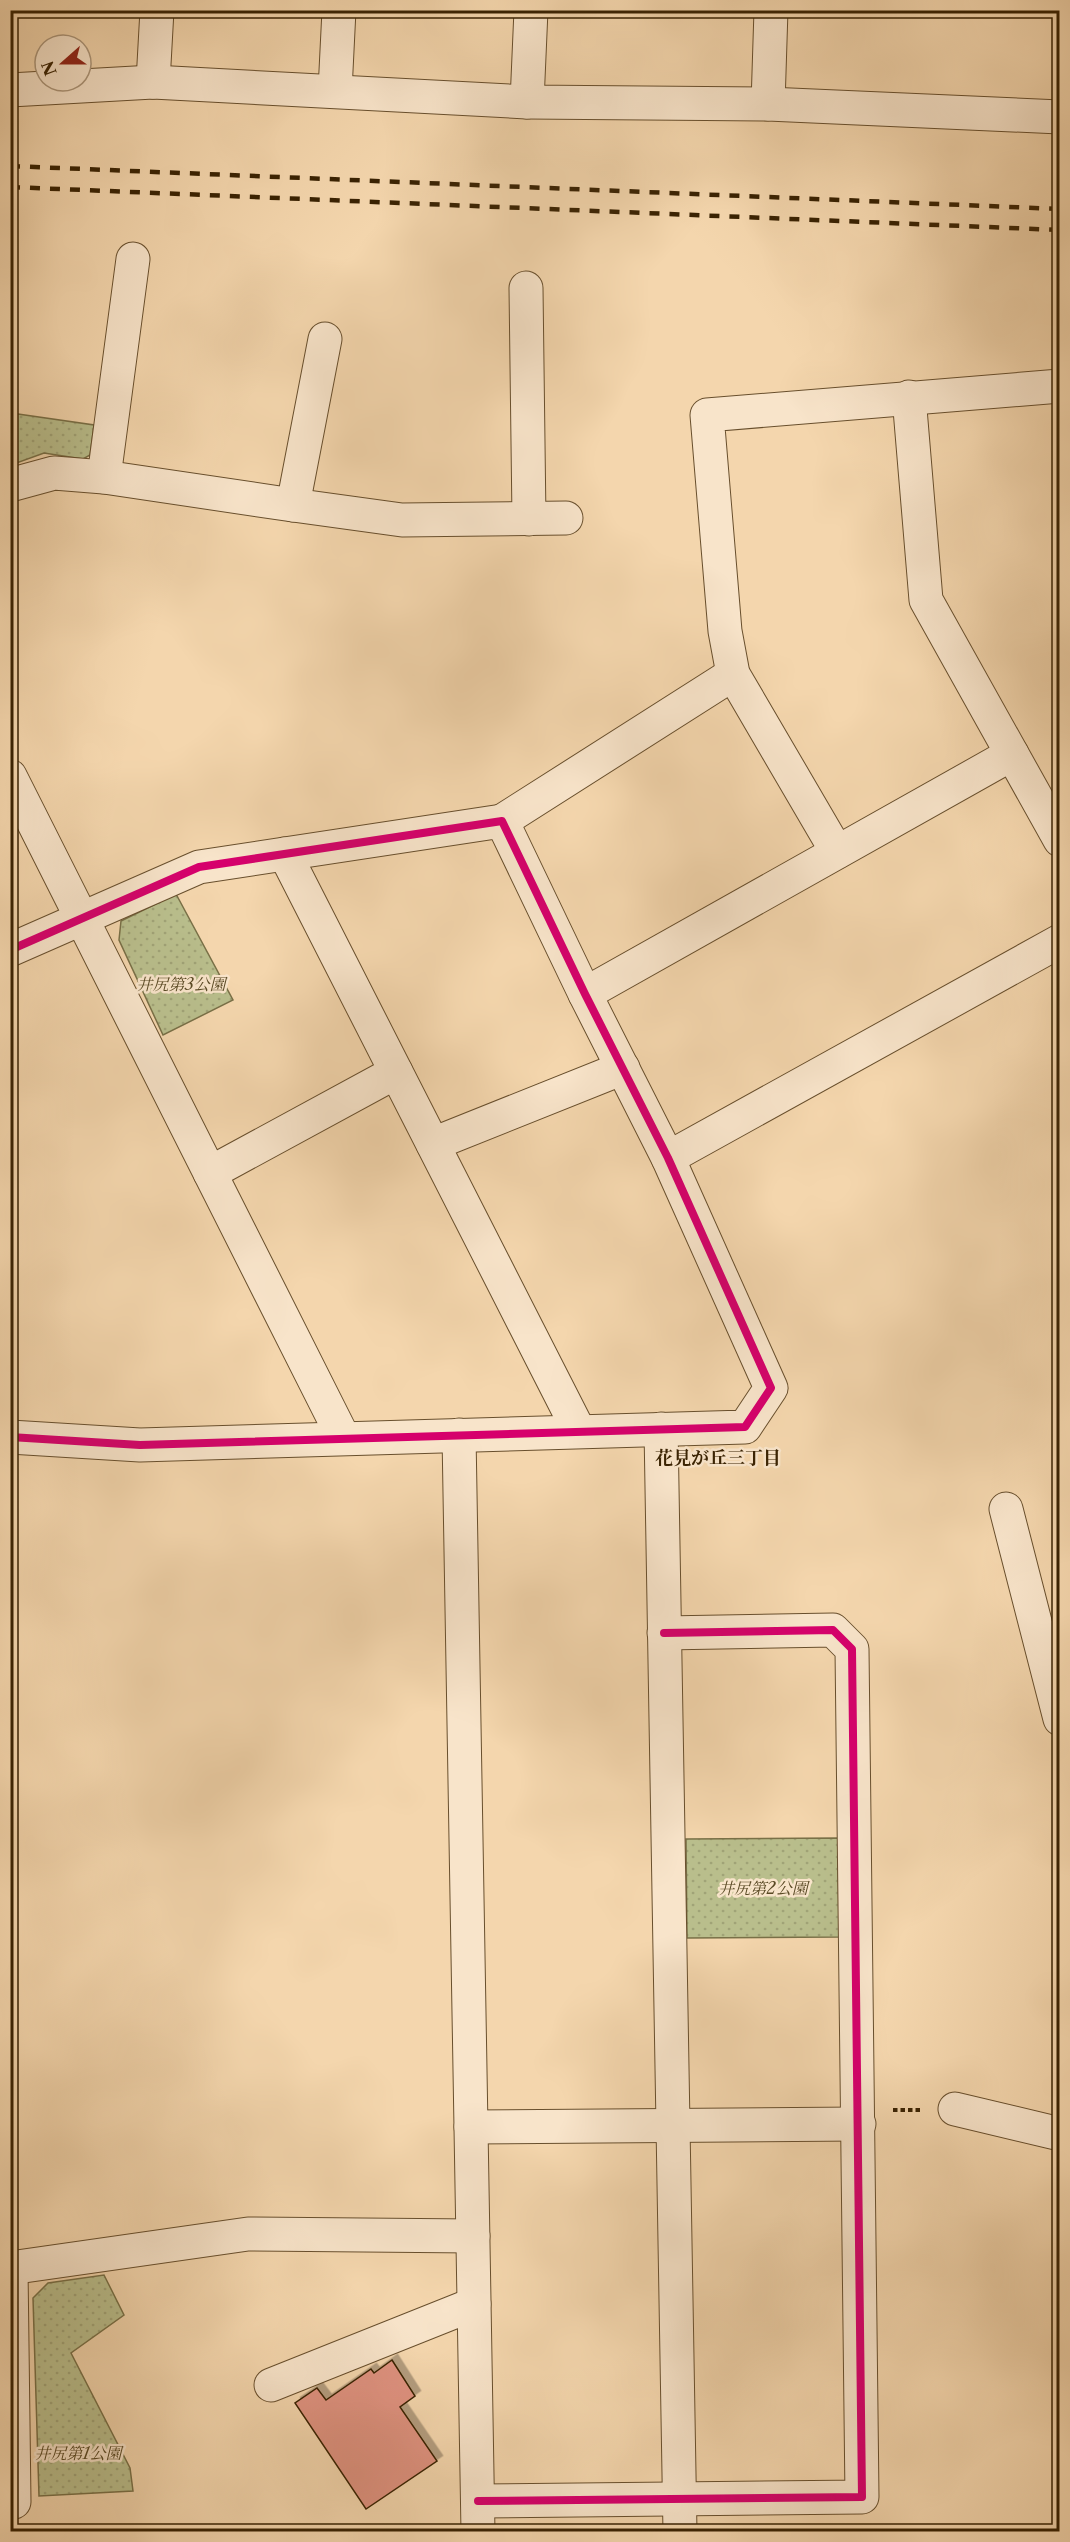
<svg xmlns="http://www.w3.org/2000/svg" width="1070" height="2542" viewBox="0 0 1070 2542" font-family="'Libre Caslon Text','Noto Serif JP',serif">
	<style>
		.grass { fill: url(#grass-dots); stroke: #797047; stroke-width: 1.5 }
		.building { fill: #df9280; stroke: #392202; stroke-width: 1.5; filter: url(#shadow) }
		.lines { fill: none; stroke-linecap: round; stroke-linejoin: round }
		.minor-casing { stroke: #684f2d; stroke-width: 35 }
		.path { stroke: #392202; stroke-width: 4; stroke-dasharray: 4.5 3; stroke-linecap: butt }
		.minor { stroke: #f8e4ca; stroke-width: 33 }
		.rail { stroke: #392202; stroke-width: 4.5; stroke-dasharray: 10 10; stroke-linecap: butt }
		.cycleway-casing { stroke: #f8e4ca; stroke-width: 11 }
		.cycleway { stroke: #d6006c; stroke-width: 8 }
		.labels { text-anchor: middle; stroke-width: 5; stroke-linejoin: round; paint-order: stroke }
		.park-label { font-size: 16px; font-style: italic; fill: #594924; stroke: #f8e4ca }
		.neighbourhood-label { font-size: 18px; font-weight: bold; fill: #392202; stroke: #f8e4ca }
	</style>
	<defs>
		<pattern id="grass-dots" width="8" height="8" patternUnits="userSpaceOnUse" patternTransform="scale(1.5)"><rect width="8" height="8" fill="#b9be8c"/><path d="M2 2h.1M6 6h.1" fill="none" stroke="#a0a377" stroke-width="1.8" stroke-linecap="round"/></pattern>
		<filter id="shadow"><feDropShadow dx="5.5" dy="-5.5" stdDeviation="0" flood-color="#0004"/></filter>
	</defs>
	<rect width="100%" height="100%" fill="#f4d6ad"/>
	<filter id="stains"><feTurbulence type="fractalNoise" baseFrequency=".00333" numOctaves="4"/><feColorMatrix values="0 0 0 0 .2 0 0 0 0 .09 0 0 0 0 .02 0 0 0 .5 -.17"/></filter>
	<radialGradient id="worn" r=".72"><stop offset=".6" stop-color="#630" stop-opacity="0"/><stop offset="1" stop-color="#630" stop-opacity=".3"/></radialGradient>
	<g class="grass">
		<polygon points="11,413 94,425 90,455 83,459 44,453 11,465"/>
		<polygon points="176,894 233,1000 163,1035 119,940 121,921"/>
		<polygon points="838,1838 839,1937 687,1938 686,1839"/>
		<polygon points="104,2275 124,2315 71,2353 130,2468 133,2491 39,2496 33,2298 48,2283"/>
	</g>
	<polygon class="building" points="392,2360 415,2396 400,2407 437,2461 366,2509 295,2403 317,2388 326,2400 371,2369 374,2373"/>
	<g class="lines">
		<g class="minor-casing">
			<g id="minor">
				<polyline points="153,82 157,10"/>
				<polyline points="10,90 153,82 527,102 768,104 1060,117"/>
				<polyline points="335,91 339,10"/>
				<polyline points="527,102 531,10"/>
				<polyline points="768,104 771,10"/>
				<polyline points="526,288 529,519"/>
				<polyline points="909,397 926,600 1060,840"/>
				<polyline points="104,477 133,259"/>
				<polyline points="10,485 54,473 104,477 293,505 325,339"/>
				<polyline points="293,505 402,520 566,518"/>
				<polyline points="10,776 343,1437"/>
				<polyline points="502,821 733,674"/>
				<polyline points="837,852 733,674 725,631 707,415 1060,386"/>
				<polyline points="285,854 579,1431"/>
				<polyline points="10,950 199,867 502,821 585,994 668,1158 771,1388 745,1427 140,1445 10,1437"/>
				<polyline points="585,994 1012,754"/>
				<polyline points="433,1144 623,1068"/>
				<polyline points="668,1158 1060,941"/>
				<polyline points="210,1173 396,1072"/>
				<polyline points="661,1429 680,2532"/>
				<polyline points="459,1435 478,2532"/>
				<polyline points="1006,1509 1060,1719"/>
				<polyline points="955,2109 1060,2134"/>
				<polyline points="471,2127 859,2124"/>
				<polyline points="10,2268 248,2234 473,2236"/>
				<polyline points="271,2385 474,2304"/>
				<polyline points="478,2501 862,2497 852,1649 833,1630 664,1633"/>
				<polyline points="10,2502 14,2502 11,2268"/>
			</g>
		</g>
		<polyline class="path" points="893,2110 921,2110"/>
		<use href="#minor" class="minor"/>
		<g class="rail">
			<polyline points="10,166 1060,209"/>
			<polyline points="10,187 1060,230"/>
		</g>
		<g class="cycleway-casing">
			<g id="cycleway">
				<polyline points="10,950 199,867 502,821 585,994 668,1158 771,1388 745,1427 140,1445 10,1437"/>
				<polyline points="478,2501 862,2497 852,1649 833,1630 664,1633"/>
			</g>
		</g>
		<use href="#cycleway" class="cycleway"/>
	</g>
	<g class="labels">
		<g class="park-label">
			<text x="181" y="990">井尻第3公園</text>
			<text x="763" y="1894">井尻第2公園</text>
			<text x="78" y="2459">井尻第1公園</text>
		</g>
		<g class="neighbourhood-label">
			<text x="718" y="1464">花見が丘三丁目</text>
		</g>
	</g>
	<rect width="1070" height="2542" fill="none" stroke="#f4d6ad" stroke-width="36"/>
	<rect x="12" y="12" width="1046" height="2518" fill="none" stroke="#392202" stroke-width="3"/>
	<rect x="18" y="18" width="1034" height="2506" fill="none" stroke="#392202" stroke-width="1.5"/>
	<g transform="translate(63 63) rotate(249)"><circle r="28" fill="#f8e4ca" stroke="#ac967a" stroke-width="1.5"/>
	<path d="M0-4.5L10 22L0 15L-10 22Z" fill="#8f2418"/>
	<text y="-9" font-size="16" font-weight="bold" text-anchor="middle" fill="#392202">N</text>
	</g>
	<rect width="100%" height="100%" filter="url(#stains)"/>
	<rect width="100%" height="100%" fill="url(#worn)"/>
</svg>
